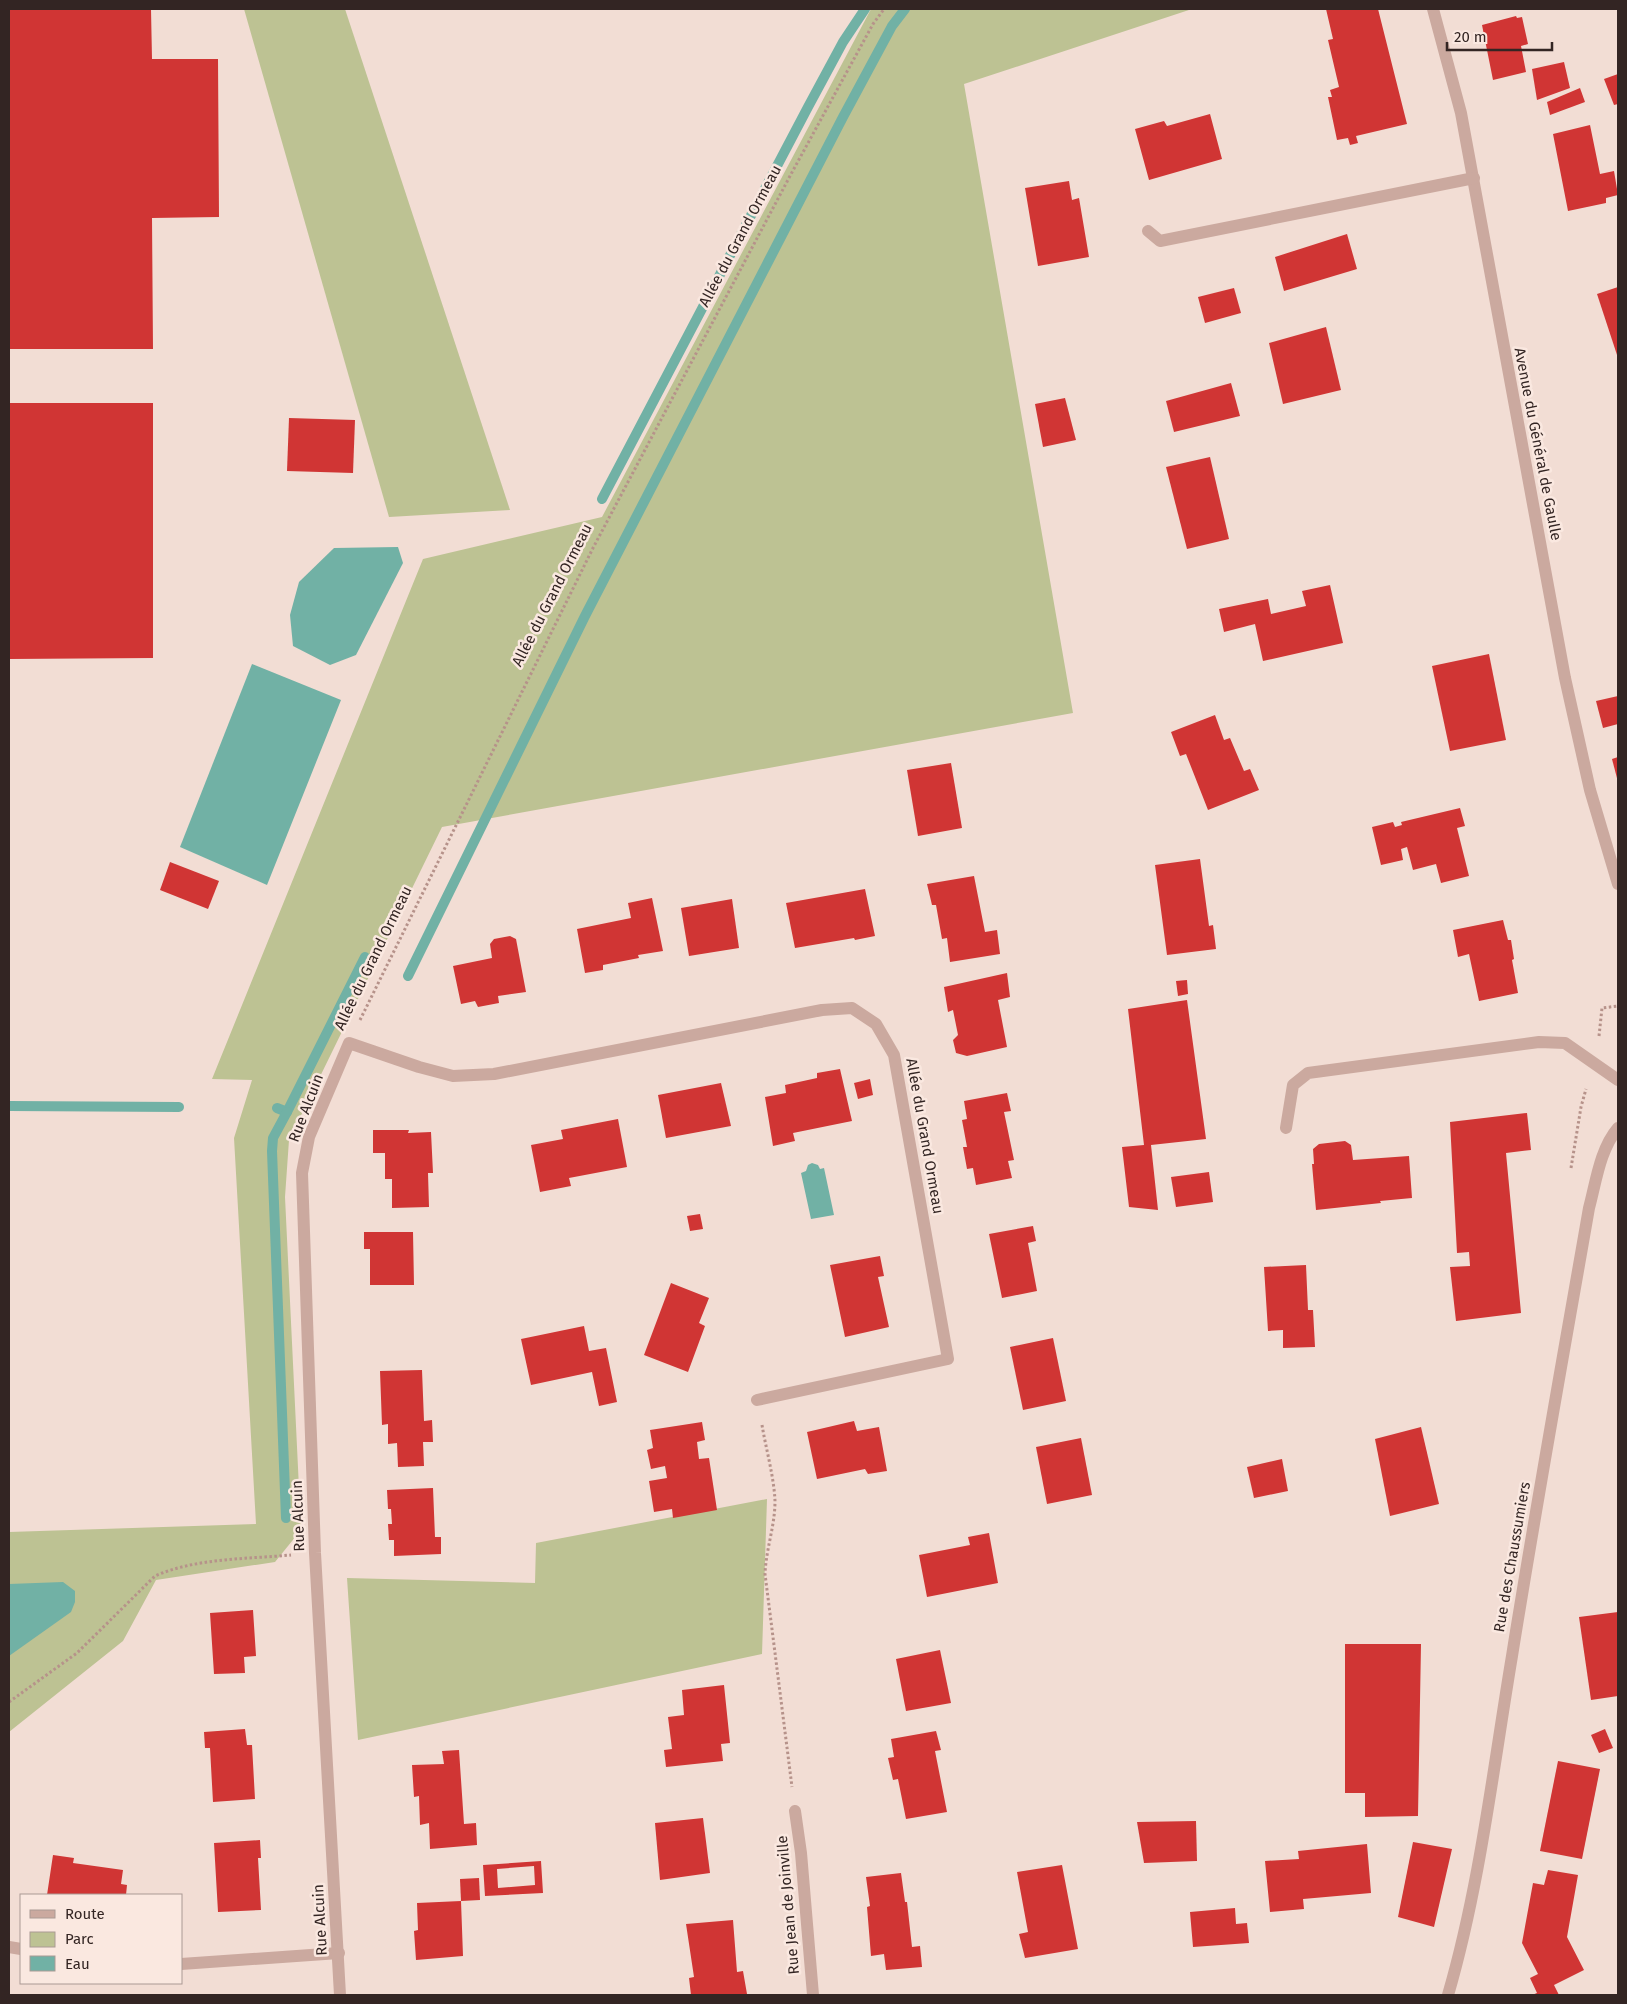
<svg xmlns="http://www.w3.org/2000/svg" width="1627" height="2004" viewBox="0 0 1627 2004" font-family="'Fira Sans',sans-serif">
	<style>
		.green { fill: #bdc293 }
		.water { fill: #71b1a5 }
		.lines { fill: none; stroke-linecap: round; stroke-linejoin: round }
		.stream { stroke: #71b1a5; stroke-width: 10 }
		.building { fill: #d03534; fill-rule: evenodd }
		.path { stroke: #b6928a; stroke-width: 3; stroke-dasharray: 2.5 2.5; stroke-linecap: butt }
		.minor { stroke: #cba99f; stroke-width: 12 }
		.labels { text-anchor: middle; stroke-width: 5; stroke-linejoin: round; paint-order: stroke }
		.street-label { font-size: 15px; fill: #332523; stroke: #fae8e0 }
	</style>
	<rect width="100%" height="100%" fill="#f2ddd4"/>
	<g class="green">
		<polygon points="244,9 345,9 510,510 389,517"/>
		<polygon points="871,9 1192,9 964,84 1073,713 442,827 289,1140 285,1197 301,1530 275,1562 156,1580 123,1641 9,1732 9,1532 256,1524 234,1138 252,1080 212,1079 423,559 602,517"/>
		<polygon points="767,1499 762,1654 358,1740 347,1578 535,1583 536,1543"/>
	</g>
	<g class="water">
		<polygon points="398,547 403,563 356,655 330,665 293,646 290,615 299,582 334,548"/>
		<polygon points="252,664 341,700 267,885 180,847"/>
		<polygon points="812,1163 818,1165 820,1169 824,1168 834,1215 811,1219 801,1173 806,1171 808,1165"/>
		<polygon points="63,1582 75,1591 75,1602 71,1612 9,1656 9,1584"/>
	</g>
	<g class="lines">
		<g class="stream">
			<polyline points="602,499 808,107 843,42 865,9"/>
			<polyline points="408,976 585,616 843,117 892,26 905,9"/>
			<polyline points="9,1106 179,1107"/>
			<polyline points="277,1108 287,1112 365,957"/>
			<polyline points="286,1518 272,1151 273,1138 287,1112"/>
		</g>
	</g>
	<g class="building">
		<polygon points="9,9 151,9 152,59 218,59 219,217 152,218 153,349 9,349"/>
		<polygon points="1326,9 1378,9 1407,124 1356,136 1358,143 1350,145 1348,138 1337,140 1328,97 1332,97 1330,90 1339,87 1328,40 1333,39"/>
		<polygon points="1516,16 1517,18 1522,17 1528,44 1521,46 1526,72 1493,80 1482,25"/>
		<polygon points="1564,62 1570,88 1537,100 1532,69"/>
		<polygon points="1618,74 1618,104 1614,105 1604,79"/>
		<polygon points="1580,88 1585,102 1550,115 1547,102"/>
		<polygon points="1210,114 1222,159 1149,180 1135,129 1164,121 1167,126"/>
		<polygon points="1590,125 1600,174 1614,171 1618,195 1606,198 1606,203 1568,211 1553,134"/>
		<polygon points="1069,181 1072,200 1079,198 1089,257 1038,266 1025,188"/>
		<polygon points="1347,234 1357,269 1284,291 1275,257"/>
		<polygon points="1618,287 1618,358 1597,294"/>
		<polygon points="1234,288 1241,313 1205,323 1198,297"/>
		<polygon points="1326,327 1341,390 1283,404 1269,343"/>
		<polygon points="1231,383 1240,416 1174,432 1166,401"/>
		<polygon points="1065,398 1076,440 1043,447 1035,404"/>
		<polygon points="9,403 153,403 153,658 9,659"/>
		<polygon points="289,418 355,420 353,473 287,471"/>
		<polygon points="1210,457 1229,539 1187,549 1166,467"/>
		<polygon points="1330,585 1343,643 1263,661 1255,624 1224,632 1219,609 1268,599 1271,614 1306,606 1302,591"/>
		<polygon points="1489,654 1506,740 1450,751 1432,666"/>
		<polygon points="1618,696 1618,724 1603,728 1596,701"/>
		<polygon points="1215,715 1224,740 1230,738 1244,771 1250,769 1259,790 1208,810 1186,754 1180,756 1171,732"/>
		<polygon points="1618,757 1618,782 1612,759"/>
		<polygon points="951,763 962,828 918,836 907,770"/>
		<polygon points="1460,808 1465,826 1457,828 1469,876 1441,883 1436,864 1413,870 1407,847 1401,849 1403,860 1381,865 1372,827 1393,822 1395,827 1402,825 1401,822"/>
		<polygon points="1200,859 1209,926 1213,925 1216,949 1167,955 1155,865"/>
		<polygon points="170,862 219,881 208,909 160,890"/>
		<polygon points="974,876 985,932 997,930 1000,954 950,962 947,938 942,939 936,905 932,905 927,884"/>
		<polygon points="865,889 875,936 855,940 854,938 795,948 786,903"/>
		<polygon points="652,898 663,951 638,955 639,958 603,965 603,970 585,973 577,929 631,918 628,903"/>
		<polygon points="732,899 739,948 689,956 681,908"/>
		<polygon points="1503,920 1508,940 1511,940 1514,959 1512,960 1518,993 1479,1001 1469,954 1458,957 1453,930"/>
		<polygon points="510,936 516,939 526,992 498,996 499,1003 478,1007 475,1001 461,1004 453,966 492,958 490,944 494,939"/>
		<polygon points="1007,973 1010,997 998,1000 1007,1047 967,1056 956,1053 953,1040 958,1035 953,1010 948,1012 944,987"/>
		<polygon points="1187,980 1188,994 1178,996 1176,981"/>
		<polygon points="1187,1000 1206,1139 1151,1145 1158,1210 1129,1207 1122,1147 1144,1145 1128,1009"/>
		<polygon points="840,1069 852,1121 793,1133 795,1141 773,1146 765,1097 786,1093 785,1085 817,1078 817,1073"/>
		<polygon points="870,1079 873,1095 858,1099 854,1083"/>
		<polygon points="721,1083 731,1126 666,1138 658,1095"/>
		<polygon points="1007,1093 1011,1111 1004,1112 1014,1160 1008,1161 1012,1178 976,1185 973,1168 967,1169 963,1147 967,1147 962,1120 967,1119 964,1101"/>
		<polygon points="1527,1113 1531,1150 1506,1153 1521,1313 1456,1321 1450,1267 1470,1266 1469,1252 1457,1253 1450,1122"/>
		<polygon points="618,1119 627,1167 569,1178 571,1186 540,1192 531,1145 563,1139 561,1130"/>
		<polygon points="373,1130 409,1130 408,1133 431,1132 433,1173 428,1173 429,1207 392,1208 392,1179 385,1179 385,1153 373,1153"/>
		<polygon points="1345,1141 1351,1145 1353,1160 1409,1156 1412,1198 1380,1201 1381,1203 1316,1210 1312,1164 1314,1164 1313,1149 1319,1144"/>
		<polygon points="1209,1172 1213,1202 1176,1207 1171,1177"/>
		<polygon points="700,1214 703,1229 690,1231 687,1216"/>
		<polygon points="1033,1226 1036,1241 1028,1243 1037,1291 1002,1298 989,1234"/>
		<polygon points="364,1232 413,1232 414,1285 370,1285 370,1249 364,1249"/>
		<polygon points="880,1256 884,1276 878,1277 889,1327 845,1337 830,1265"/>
		<polygon points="1306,1265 1308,1310 1313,1310 1315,1347 1283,1348 1283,1330 1268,1331 1264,1267"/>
		<polygon points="671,1283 709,1298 699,1323 705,1326 688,1372 644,1355"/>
		<polygon points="584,1326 589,1351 606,1348 617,1402 599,1406 592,1372 531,1385 521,1339"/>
		<polygon points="1053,1338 1066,1401 1023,1410 1010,1347"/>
		<polygon points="422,1370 424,1421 432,1420 433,1442 423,1442 424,1466 398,1467 397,1443 388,1444 388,1424 382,1425 380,1371"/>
		<polygon points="854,1421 857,1431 879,1427 887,1471 868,1474 865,1469 817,1479 807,1432"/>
		<polygon points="702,1422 705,1440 697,1442 699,1459 709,1458 717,1510 673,1518 672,1509 654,1512 649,1481 667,1478 665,1466 651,1469 647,1450 653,1448 650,1430"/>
		<polygon points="1421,1427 1439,1504 1390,1516 1375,1439"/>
		<polygon points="1081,1438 1092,1495 1047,1504 1036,1447"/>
		<polygon points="1282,1459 1288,1491 1254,1498 1247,1467"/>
		<polygon points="433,1488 435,1537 441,1537 441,1554 394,1556 394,1540 389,1540 388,1524 392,1524 391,1509 388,1509 387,1490"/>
		<polygon points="989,1533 998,1583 927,1597 919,1555 970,1545 968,1537"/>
		<polygon points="253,1610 256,1656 244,1657 245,1673 214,1674 210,1613"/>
		<polygon points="1618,1612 1618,1696 1591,1700 1579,1617"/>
		<polygon points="1345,1644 1421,1644 1418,1816 1365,1817 1365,1793 1345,1793"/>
		<polygon points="940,1650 951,1703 906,1711 896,1659"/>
		<polygon points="724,1685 730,1743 721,1744 723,1761 666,1767 664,1750 672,1749 668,1717 684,1715 682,1690"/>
		<polygon points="245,1729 247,1745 252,1745 255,1799 213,1802 210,1748 205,1748 204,1732"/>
		<polygon points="1605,1729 1613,1748 1599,1753 1591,1735"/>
		<polygon points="936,1731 941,1750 935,1751 947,1812 906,1819 898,1779 893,1780 888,1758 894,1757 891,1739"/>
		<polygon points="459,1750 464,1824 476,1823 477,1845 430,1849 429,1823 420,1825 419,1796 414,1797 412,1765 444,1764 442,1751"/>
		<polygon points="1558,1761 1600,1769 1582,1859 1540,1851"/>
		<polygon points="703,1818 710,1873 660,1880 655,1823"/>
		<polygon points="1196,1821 1197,1861 1144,1863 1137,1822"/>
		<polygon points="260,1840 261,1858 258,1858 261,1910 218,1912 214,1843"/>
		<polygon points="1413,1842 1452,1849 1434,1927 1398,1917"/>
		<polygon points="1367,1844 1371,1893 1303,1899 1304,1909 1270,1912 1265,1861 1299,1859 1298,1851"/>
		<polygon points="53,1855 74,1858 73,1863 123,1870 121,1884 127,1885 126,1895 47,1895"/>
		<path d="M541 1861 543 1893 485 1896 483 1865ZM534 1866 535 1885 498 1888 497 1869Z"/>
		<polygon points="1062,1865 1078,1949 1025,1958 1019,1934 1028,1932 1017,1872"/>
		<polygon points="1548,1870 1578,1875 1567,1937 1584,1970 1554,1985 1559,1995 1532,1995 1537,1993 1530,1978 1538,1974 1522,1943 1533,1883 1544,1885"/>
		<polygon points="901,1873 905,1902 907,1902 912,1947 920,1946 922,1967 886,1970 884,1954 871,1956 867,1907 870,1906 866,1877"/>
		<polygon points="479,1878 480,1900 461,1901 460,1879"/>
		<polygon points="461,1901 463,1956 416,1960 414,1931 418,1930 417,1903"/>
		<polygon points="1235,1908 1236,1924 1247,1923 1249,1943 1193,1947 1190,1912"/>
		<polygon points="733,1920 737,1972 743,1971 747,1994 691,1995 689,1978 694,1977 686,1924"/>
	</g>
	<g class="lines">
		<g class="path">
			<polyline points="360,1020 593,548 790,176 873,24 884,9"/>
			<polyline points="1599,1036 1602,1008 1618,1006"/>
			<polyline points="1571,1168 1581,1107 1586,1089"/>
			<path d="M762 1425C766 1449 774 1477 775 1501 775 1526 766 1549 765 1574L792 1787"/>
			<path d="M9 1702 77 1653 155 1576C195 1558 248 1559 291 1555"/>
		</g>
		<g class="minor">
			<polyline points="1433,9 1461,113 1565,678 1590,790 1618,884"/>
			<polyline points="1148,231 1160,241 1474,178"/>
			<polyline points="1286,1128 1293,1085 1308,1073 1539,1042 1565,1043 1618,1080"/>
			<polyline points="795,1811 801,1853 813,1995"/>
			<polyline points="9,1947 21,1949"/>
			<polyline points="181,1964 339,1953"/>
			<polyline points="340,1995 315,1553 302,1173 309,1137 349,1043 419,1067 453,1076 494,1074 822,1010 852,1008 876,1024 894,1055 948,1359 757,1400"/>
			<path d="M1448 1995C1480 1885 1493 1769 1512 1656 1536 1506 1563 1357 1589 1208 1596 1182 1600 1149 1618 1128"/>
		</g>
	</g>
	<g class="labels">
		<g class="street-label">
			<text transform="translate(740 236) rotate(-62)" y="5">Allée du Grand Ormeau</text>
			<text transform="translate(1538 444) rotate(79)" y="5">Avenue du Général de Gaulle</text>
			<text transform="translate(552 595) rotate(-63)" y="5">Allée du Grand Ormeau</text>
			<text transform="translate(373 958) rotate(-64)" y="5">Allée du Grand Ormeau</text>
			<text transform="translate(306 1108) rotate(-69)" y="5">Rue Alcuin</text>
			<text transform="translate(925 1136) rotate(80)" y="5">Allée du Grand Ormeau</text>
			<text transform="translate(298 1516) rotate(-92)" y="5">Rue Alcuin</text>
			<text transform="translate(1512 1557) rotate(-80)" y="5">Rue des Chaussumiers</text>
			<text transform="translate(788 1905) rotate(-95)" y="5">Rue Jean de Joinville</text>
			<text transform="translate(320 1920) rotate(-93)" y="5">Rue Alcuin</text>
		</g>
	</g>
	<rect width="1627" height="2004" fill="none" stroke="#332523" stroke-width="20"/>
	<rect x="20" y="1894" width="162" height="90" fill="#fae8e0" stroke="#aa9a94"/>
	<rect x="30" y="1910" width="25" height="8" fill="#cba99f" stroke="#aa9a94"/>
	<text x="65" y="1919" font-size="15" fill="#332523">Route</text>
	<rect x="30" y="1932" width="25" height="15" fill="#bdc293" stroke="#aa9a94"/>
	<text x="65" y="1944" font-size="15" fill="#332523">Parc</text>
	<rect x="30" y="1956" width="25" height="15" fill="#71b1a5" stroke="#aa9a94"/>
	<text x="65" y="1969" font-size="15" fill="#332523">Eau</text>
	<path d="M1447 42v8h105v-8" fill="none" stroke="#332523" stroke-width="2.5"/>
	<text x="1454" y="42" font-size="15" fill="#332523" stroke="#fae8e0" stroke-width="4" paint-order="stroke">20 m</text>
</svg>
